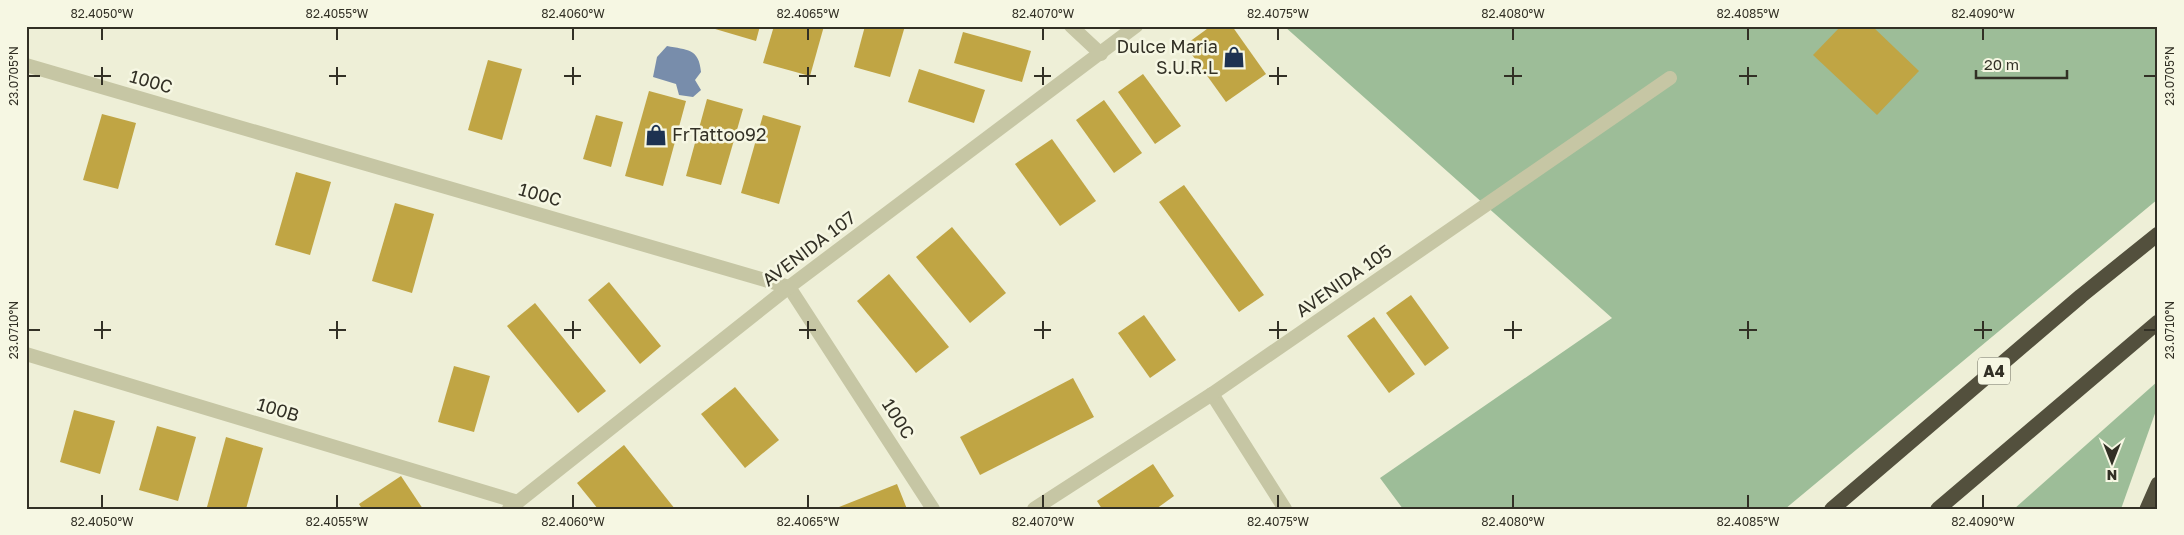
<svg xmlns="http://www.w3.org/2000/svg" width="2184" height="535" viewBox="0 0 2184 535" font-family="'Golos Text',sans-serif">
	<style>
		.green { fill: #9dbd98 }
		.water { fill: #788dab }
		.building { fill: #c0a544 }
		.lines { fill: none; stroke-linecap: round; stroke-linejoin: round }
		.service { stroke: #c6c6a4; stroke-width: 14 }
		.minor { stroke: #c6c6a4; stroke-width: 14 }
		.motorway { stroke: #53503d; stroke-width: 15 }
		.ticks { fill: none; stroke: #323025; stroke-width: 2 }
		.labels { text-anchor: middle; stroke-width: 5; stroke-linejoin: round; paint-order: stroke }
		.shield { fill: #f6f7e3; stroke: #6d6c5e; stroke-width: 1 }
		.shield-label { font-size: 16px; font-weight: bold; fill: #323025 }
		.poi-label { font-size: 18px; fill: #323025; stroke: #f6f7e3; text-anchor: end }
		.street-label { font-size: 18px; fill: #323025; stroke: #f6f7e3 }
		.neatline { fill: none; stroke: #323025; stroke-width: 2 }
		.ticks-label { font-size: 12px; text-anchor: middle; fill: #323025 }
	</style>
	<rect width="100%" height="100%" fill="#eeefd7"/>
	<g class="green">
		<polygon points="1284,26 2158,26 2158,199 1785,509 1403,509 1380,478 1612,318"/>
		<polygon points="2158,381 2158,405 2121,509 2014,509"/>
	</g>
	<path class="water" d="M667 46C687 50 699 48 701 72L695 80 701 90 693 97 679 95 676 84 653 77 657 57Z"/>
	<g class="building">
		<polygon points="705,26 760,26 756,41"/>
		<polygon points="774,26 824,26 810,76 763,63"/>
		<polygon points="865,26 905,26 890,77 854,67"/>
		<polygon points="1211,26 1232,26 1266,74 1226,102 1185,45"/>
		<polygon points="1841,26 1872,26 1919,71 1877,115 1813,55"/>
		<polygon points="963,32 1031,51 1022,82 954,63"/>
		<polygon points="488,60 522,69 502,140 468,130"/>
		<polygon points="919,69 985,90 974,123 908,102"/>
		<polygon points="1143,74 1181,126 1155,144 1118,92"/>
		<polygon points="649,91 686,101 663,186 625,176"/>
		<polygon points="707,99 743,109 721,185 686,176"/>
		<polygon points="1104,100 1142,153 1114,173 1076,120"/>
		<polygon points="102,114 136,123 118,189 83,180"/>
		<polygon points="596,115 623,122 611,167 583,159"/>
		<polygon points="763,115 801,126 779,204 741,193"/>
		<polygon points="1052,139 1096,201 1060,226 1015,164"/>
		<polygon points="296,172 331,182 310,255 275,245"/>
		<polygon points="1184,185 1264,295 1239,312 1159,202"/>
		<polygon points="395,203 434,214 412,293 372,281"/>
		<polygon points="952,227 1006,293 970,323 916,257"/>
		<polygon points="889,274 949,347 916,373 857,301"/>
		<polygon points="609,282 661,346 640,364 588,300"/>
		<polygon points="1411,295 1449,348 1425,366 1386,313"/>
		<polygon points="535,303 606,391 578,413 507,326"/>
		<polygon points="1144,315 1176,360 1150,378 1118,333"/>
		<polygon points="1374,317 1415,374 1389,393 1347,336"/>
		<polygon points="454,366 490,376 474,432 438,422"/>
		<polygon points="1073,378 1094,417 980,475 960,437"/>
		<polygon points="735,387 779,440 745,468 701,414"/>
		<polygon points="74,410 115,421 100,474 60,462"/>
		<polygon points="157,426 196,437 178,501 139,490"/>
		<polygon points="226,437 263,448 246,509 207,507"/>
		<polygon points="624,445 675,509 598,509 577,483"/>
		<polygon points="1153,464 1174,496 1156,509 1102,509 1097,501"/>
		<polygon points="401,476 423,509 362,509 359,504"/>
		<polygon points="897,484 907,509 834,509"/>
	</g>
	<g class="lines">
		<polyline class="service" points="1212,394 1285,509"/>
		<g class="minor">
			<polyline points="1071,26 1101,54"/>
			<polyline points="26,65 789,287 933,509"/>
			<polyline points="26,354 518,502"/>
			<polyline points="509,509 789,287 1136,26"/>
			<polyline points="1034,509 1212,394 1670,78"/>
		</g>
		<g class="motorway">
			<polyline points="1832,509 2081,296 2158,234"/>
			<polyline points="1938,509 2158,322"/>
			<polyline points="2147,509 2158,484"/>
		</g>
	</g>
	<path class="ticks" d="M102 28V40M337 28V40M573 28V40M808 28V40M1043 28V40M1278 28V40M1513 28V40M1748 28V40M1983 28V40M102 67V85M337 67V85M573 67V85M808 67V85M1043 67V85M1278 67V85M1513 67V85M1748 67V85M28 76H40M94 76H111M329 76H346M564 76H581M799 76H816M1034 76H1051M1269 76H1287M1504 76H1522M1739 76H1757M2144 76H2156M102 321V339M337 321V339M573 321V339M808 321V339M1043 321V339M1278 321V339M1513 321V339M1748 321V339M1983 321V339M28 330H40M94 330H111M329 330H346M564 330H581M799 330H816M1034 330H1051M1269 330H1287M1504 330H1522M1739 330H1757M1974 330H1992M2144 330H2156M102 495V508M337 495V508M573 495V508M808 495V508M1043 495V508M1278 495V508M1513 495V508M1748 495V508M1983 495V508"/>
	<defs>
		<g id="shop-bare" transform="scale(1.725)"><path d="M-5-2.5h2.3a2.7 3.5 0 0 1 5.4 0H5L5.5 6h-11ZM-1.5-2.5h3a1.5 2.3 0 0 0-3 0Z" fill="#1d3251" stroke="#f6f7e3" stroke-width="2.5" paint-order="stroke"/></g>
	</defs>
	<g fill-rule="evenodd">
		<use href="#shop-bare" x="1234" y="57"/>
		<use href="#shop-bare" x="656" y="135"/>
	</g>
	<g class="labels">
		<rect class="shield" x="1978" y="357.5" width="32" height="27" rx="4"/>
		<g class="shield-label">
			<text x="1994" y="377">A4</text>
		</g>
		<g class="poi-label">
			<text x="1218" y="53">Dulce Maria<tspan x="1218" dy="21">S.U.R.L</tspan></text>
			<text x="672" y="141" text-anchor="start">FrTattoo92</text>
		</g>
		<g class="street-label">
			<text transform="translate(151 82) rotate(16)" y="6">100C</text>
			<text transform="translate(540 195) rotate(16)" y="6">100C</text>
			<text transform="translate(809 249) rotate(-37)" y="6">AVENIDA 107</text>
			<text transform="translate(1344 281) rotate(-35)" y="6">AVENIDA 105</text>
			<text transform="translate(278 410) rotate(17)" y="6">100B</text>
			<text transform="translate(898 419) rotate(57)" y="6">100C</text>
		</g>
	</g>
	<rect width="2184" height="535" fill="none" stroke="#f6f7e3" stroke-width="55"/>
	<g transform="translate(2112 462) rotate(180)" stroke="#f6f7e3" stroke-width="4" paint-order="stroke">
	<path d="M0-4L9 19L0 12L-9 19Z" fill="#323025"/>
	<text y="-8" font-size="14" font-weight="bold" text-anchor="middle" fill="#323025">N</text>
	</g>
	<path d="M1976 70v8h91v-8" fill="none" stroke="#323025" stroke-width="2.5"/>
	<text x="1984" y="70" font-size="15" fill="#323025" stroke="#f6f7e3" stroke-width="4" paint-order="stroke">20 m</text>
	<rect x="28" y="28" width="2128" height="480" class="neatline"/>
	<g class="ticks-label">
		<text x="102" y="18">82.4050°W</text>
		<text x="337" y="18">82.4055°W</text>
		<text x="573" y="18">82.4060°W</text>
		<text x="808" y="18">82.4065°W</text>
		<text x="1043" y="18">82.4070°W</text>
		<text x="1278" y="18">82.4075°W</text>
		<text x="1513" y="18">82.4080°W</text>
		<text x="1748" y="18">82.4085°W</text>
		<text x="1983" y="18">82.4090°W</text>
		<text transform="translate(2170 76) rotate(-90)" y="4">23.0705°N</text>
		<text transform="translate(14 76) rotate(-90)" y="4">23.0705°N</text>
		<text transform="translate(2170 330) rotate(-90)" y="4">23.0710°N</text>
		<text transform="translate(14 330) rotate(-90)" y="4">23.0710°N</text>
		<text x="102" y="526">82.4050°W</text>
		<text x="337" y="526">82.4055°W</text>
		<text x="573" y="526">82.4060°W</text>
		<text x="808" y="526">82.4065°W</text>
		<text x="1043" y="526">82.4070°W</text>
		<text x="1278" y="526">82.4075°W</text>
		<text x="1513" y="526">82.4080°W</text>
		<text x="1748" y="526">82.4085°W</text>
		<text x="1983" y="526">82.4090°W</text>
	</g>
</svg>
